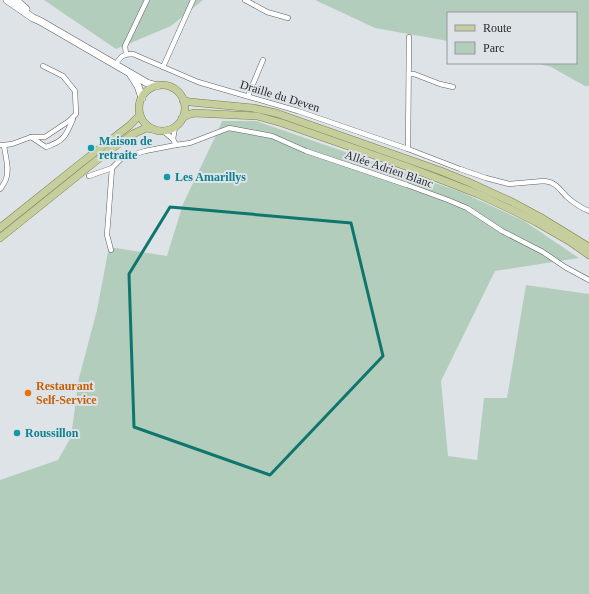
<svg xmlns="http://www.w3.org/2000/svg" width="589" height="594" viewBox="0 0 589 594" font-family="'Times New Roman',serif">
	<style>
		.green { fill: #b3cdbd }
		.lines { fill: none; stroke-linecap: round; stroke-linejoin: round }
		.minor-casing { stroke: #5c6065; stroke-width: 5.5 }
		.secondary-casing { stroke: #5c6065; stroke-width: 8 }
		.primary-casing { stroke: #77804b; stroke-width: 8 }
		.minor { stroke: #fff; stroke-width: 4.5 }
		.secondary { stroke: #fff; stroke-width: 7 }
		.primary { stroke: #c7ce9d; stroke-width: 7 }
		.marked { fill: none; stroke: #0f766e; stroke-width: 3; stroke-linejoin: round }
		.culture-dot { fill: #0f9aa8; stroke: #dee3e8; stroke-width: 1.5 }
		.food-dot { fill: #e8710a; stroke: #dee3e8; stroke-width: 1.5 }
		.labels { text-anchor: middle; stroke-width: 4; stroke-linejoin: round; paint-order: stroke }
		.street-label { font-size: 12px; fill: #292a2c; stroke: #dee3e8 }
		.culture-label { font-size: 12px; font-weight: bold; fill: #0d838f; stroke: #dee3e8; text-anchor: start }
		.food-label { font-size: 12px; font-weight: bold; fill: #c56008; stroke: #dee3e8; text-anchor: start }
	</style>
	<rect width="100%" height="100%" fill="#dee3e8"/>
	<g class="green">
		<polygon points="44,0 203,0 171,26 116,49"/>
		<polygon points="315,0 589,0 589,86 585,86 551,67 536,63 576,63 576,13 448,13 448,41 375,28"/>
		<polygon points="222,121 256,121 461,192 524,221 579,258 495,271 441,381 448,456 477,460 484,398 507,398 526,285 589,294 589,594 0,594 0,480 58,460 71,437 79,378 97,310 109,247 167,256 183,204 218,131"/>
	</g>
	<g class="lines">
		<g class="minor-casing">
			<g id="minor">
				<polyline points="245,0 267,12 288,18"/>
				<polyline points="126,54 125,46 147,0"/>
				<path d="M115 65C121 57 122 54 133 54L198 82 298 111 408 149 460 169 486 178 509 184 544 181C556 182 559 189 567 197 574 203 581 208 589 211"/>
				<polyline points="163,67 193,0"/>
				<polyline points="409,74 414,74 440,84 453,87"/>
				<polyline points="248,96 263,60"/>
				<polyline points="163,131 173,139 176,145 190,143 229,128 272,136 306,151 407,185 448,200 467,208 502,231 543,252 565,267 589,280"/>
				<path d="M31 137 46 147C64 141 66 136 73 119"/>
				<polyline points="173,139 175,127"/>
				<polyline points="0,145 4,145 12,144 31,137 45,137 69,121 76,114 75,91 63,76 43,66"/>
				<polyline points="408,149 409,37"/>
				<polyline points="89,176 112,168 121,159 129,156 145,151 176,145"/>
				<path d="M0 189 1 188C3 185 5 182 6 179 10 168 5 156 4 145"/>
				<polyline points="111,250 107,235 112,168"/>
			</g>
		</g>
		<g class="secondary-casing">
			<g id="secondary">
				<polyline points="7,0 33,18 40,21 147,83 157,86"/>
				<polyline points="16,0 26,9"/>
				<polyline points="131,75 138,86 142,98"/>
			</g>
		</g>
		<g class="primary-casing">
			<g id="primary">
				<circle cx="162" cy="108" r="23"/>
				<polyline points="183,100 190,102 253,108 276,113 441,171 468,182 512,202 540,217 589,247"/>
				<polyline points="182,118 190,114 195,113 257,116 282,123 408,167 450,183 478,194 510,209 536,222 569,241 589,255"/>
				<polyline points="0,228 81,163 129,126 140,115"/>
				<polyline points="0,238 107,152 133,134 146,128 153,129"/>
			</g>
		</g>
		<use href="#minor" class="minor"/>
		<use href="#secondary" class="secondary"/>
		<use href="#primary" class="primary"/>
	</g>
	<path class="marked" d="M170 207 351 223 383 356 270 475 134 427 129 274Z"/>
	<g class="culture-dot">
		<circle cx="91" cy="148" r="4"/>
		<circle cx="167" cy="177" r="4"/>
		<circle cx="17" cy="433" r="4"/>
	</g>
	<circle class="food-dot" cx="28" cy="393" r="4"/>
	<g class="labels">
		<g class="street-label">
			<text transform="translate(280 96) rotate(17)" y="4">Draille du Deven</text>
			<text transform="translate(389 169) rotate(19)" y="4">Allée Adrien Blanc</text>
		</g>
		<g class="culture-label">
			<text x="99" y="145">Maison de<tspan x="99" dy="14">retraite</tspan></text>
			<text x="175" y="181">Les Amarillys</text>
			<text x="25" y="437">Roussillon</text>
		</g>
		<g class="food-label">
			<text x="36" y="390">Restaurant<tspan x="36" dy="14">Self-Service</tspan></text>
		</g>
	</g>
	<rect x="447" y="12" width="130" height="52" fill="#dee3e8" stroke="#96999d"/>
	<rect x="455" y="25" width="20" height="6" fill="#c7ce9d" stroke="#96999d"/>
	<text x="483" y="32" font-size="12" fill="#292a2c">Route</text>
	<rect x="455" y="42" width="20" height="12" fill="#b3cdbd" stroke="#96999d"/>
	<text x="483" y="52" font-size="12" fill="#292a2c">Parc</text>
</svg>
